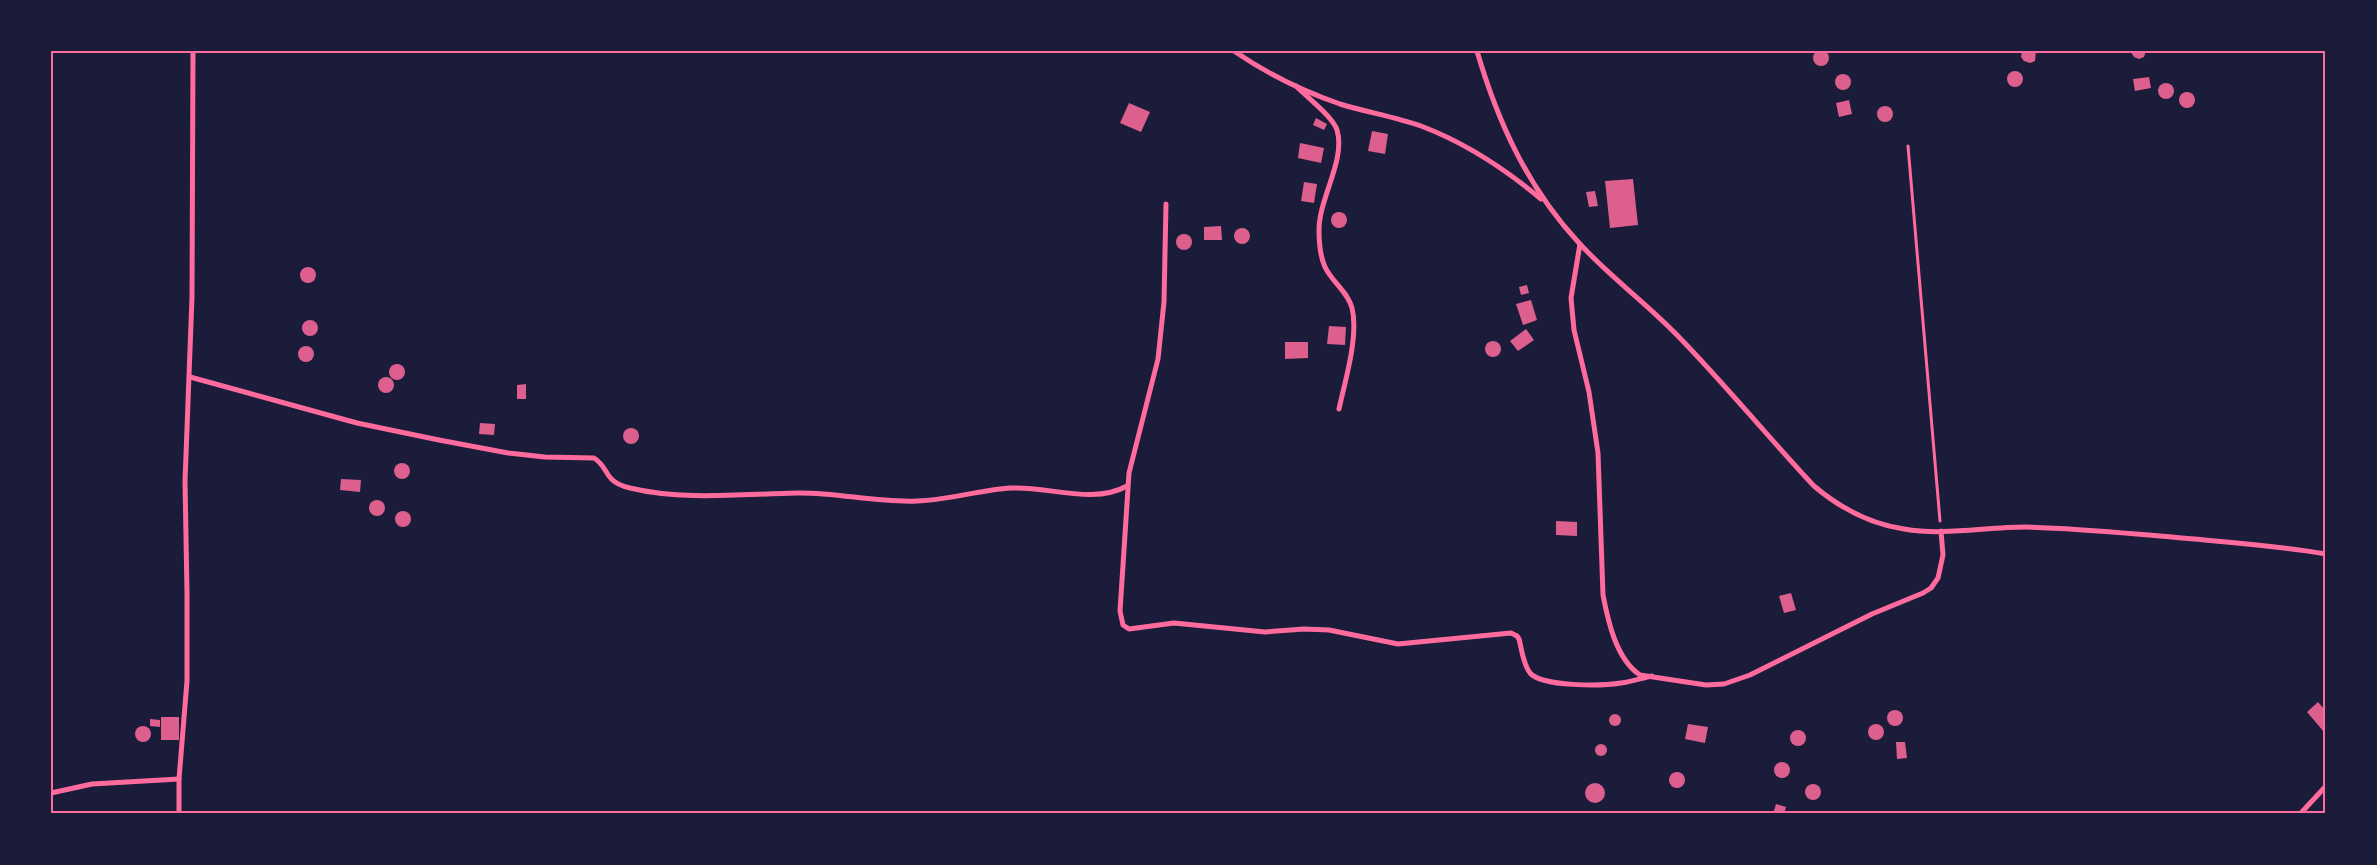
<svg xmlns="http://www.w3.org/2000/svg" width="2377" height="865" viewBox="0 0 2377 865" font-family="'Fira Sans',sans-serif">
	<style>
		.building { fill: #dd5f8e }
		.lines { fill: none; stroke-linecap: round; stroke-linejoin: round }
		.path { stroke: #ff6b9d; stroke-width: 3 }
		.minor { stroke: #ff6b9d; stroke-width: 5 }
		.neatline { fill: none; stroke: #ff6b9d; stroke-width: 2 }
	</style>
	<rect width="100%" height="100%" fill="#1b1b3a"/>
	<g class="building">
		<circle cx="1821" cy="58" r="8"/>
		<polygon points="2022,51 2036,51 2035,61 2030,63 2024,61 2021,57"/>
		<polygon points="2130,51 2146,51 2144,57 2139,59 2134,57"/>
		<circle cx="2015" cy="79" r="8"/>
		<circle cx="1843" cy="82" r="8"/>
		<polygon points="2149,77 2151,88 2135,91 2133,79"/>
		<circle cx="2166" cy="91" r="8"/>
		<circle cx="2187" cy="100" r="8"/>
		<polygon points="1849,100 1852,114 1839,117 1836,103"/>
		<polygon points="1129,103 1150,112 1141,132 1120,123"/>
		<circle cx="1885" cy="114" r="8"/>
		<polygon points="1316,118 1327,124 1324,130 1313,125"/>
		<polygon points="1372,131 1388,134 1385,154 1368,151"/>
		<polygon points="1300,143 1324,148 1321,163 1298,158"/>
		<polygon points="1633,179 1638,225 1610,228 1605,181"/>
		<polygon points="1304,182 1317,184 1314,203 1301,201"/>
		<polygon points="1595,191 1598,206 1589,207 1586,192"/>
		<circle cx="1339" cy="220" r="8"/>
		<polygon points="1221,226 1222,240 1204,240 1204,227"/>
		<circle cx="1242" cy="236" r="8"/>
		<circle cx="1184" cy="242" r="8"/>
		<circle cx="308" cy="275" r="8"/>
		<polygon points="1527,285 1529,293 1521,295 1519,287"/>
		<polygon points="1531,300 1537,320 1523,325 1516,304"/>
		<circle cx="310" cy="328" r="8"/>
		<polygon points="1329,326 1346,327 1345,345 1327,344"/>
		<polygon points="1526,329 1534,340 1518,351 1510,341"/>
		<circle cx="1493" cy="349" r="8"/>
		<polygon points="1285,342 1308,342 1308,358 1285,359"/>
		<circle cx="306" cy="354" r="8"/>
		<circle cx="397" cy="372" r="8"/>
		<circle cx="386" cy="385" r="8"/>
		<polygon points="526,384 526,399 517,399 517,385"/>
		<polygon points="480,423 495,424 494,435 479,434"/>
		<circle cx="631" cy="436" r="8"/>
		<circle cx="402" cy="471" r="8"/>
		<polygon points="341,479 361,480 360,492 340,490"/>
		<circle cx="377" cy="508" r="8"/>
		<circle cx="403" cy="519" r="8"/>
		<polygon points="1556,521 1577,522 1577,536 1556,535"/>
		<polygon points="1791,593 1796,610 1784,613 1779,596"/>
		<polygon points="2318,702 2326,711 2324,732 2307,712"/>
		<circle cx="1895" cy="718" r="8"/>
		<circle cx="1615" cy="720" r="6"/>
		<rect x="161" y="717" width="18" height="23"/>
		<polygon points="150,719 160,720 160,727 150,726"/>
		<polygon points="1688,724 1708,727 1705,743 1685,739"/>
		<circle cx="1876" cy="732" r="8"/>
		<circle cx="143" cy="734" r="8"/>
		<circle cx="1798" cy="738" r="8"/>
		<polygon points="1896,742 1905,742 1907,758 1897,759"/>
		<circle cx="1601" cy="750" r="6"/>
		<circle cx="1782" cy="770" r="8"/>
		<circle cx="1677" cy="780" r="8"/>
		<circle cx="1595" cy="793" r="10"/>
		<circle cx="1813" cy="792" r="8"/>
		<polygon points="1776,804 1786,807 1784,814 1773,814"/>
	</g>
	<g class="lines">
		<polyline class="path" points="1908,146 1940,521"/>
		<g class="minor">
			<path d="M1234 51C1266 73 1302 91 1340 104 1366 112 1395 117 1421 126 1466 143 1504 168 1541 199"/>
			<path d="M1477 51C1498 123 1528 188 1579 243 1609 276 1645 302 1676 334 1724 383 1767 436 1814 486 1840 508 1870 524 1904 529 1944 536 1985 527 2025 527 2074 528 2123 533 2172 537 2224 542 2275 545 2326 554"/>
			<path d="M1296 86C1307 97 1333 117 1337 130 1346 160 1319 198 1319 230 1319 242 1320 256 1325 267 1332 282 1348 292 1352 308 1359 336 1345 381 1339 409"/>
			<path d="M1166 204 1164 302 1158 359 1129 473 1120 611 1123 625 1129 629 1174 623 1265 632 1304 629 1329 630 1398 644 1511 633 1517 636 1519 639C1522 650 1523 664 1530 673 1542 687 1602 686 1621 683 1631 682 1642 678 1652 676"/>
			<path d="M1580 244 1571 298 1574 330 1589 392 1598 453 1603 595C1608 621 1616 659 1640 675L1706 685 1724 684 1750 675 1872 614 1923 593 1931 588 1938 578 1943 555 1941 531"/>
			<path d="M190 377 357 423 439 440 508 453 545 457 594 458C610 468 603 482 630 488 684 501 741 494 796 493 836 492 877 503 917 501 949 500 979 490 1011 488 1048 486 1093 505 1127 486"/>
			<polyline points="51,793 92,784 179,779"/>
			<polyline points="179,814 179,779 187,681 187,593 185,481 192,297 193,51"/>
			<polyline points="2300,814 2326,786"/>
		</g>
	</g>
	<rect width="2377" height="865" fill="none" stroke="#1b1b3a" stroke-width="105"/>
	<rect x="52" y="52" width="2272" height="760" class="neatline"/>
</svg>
